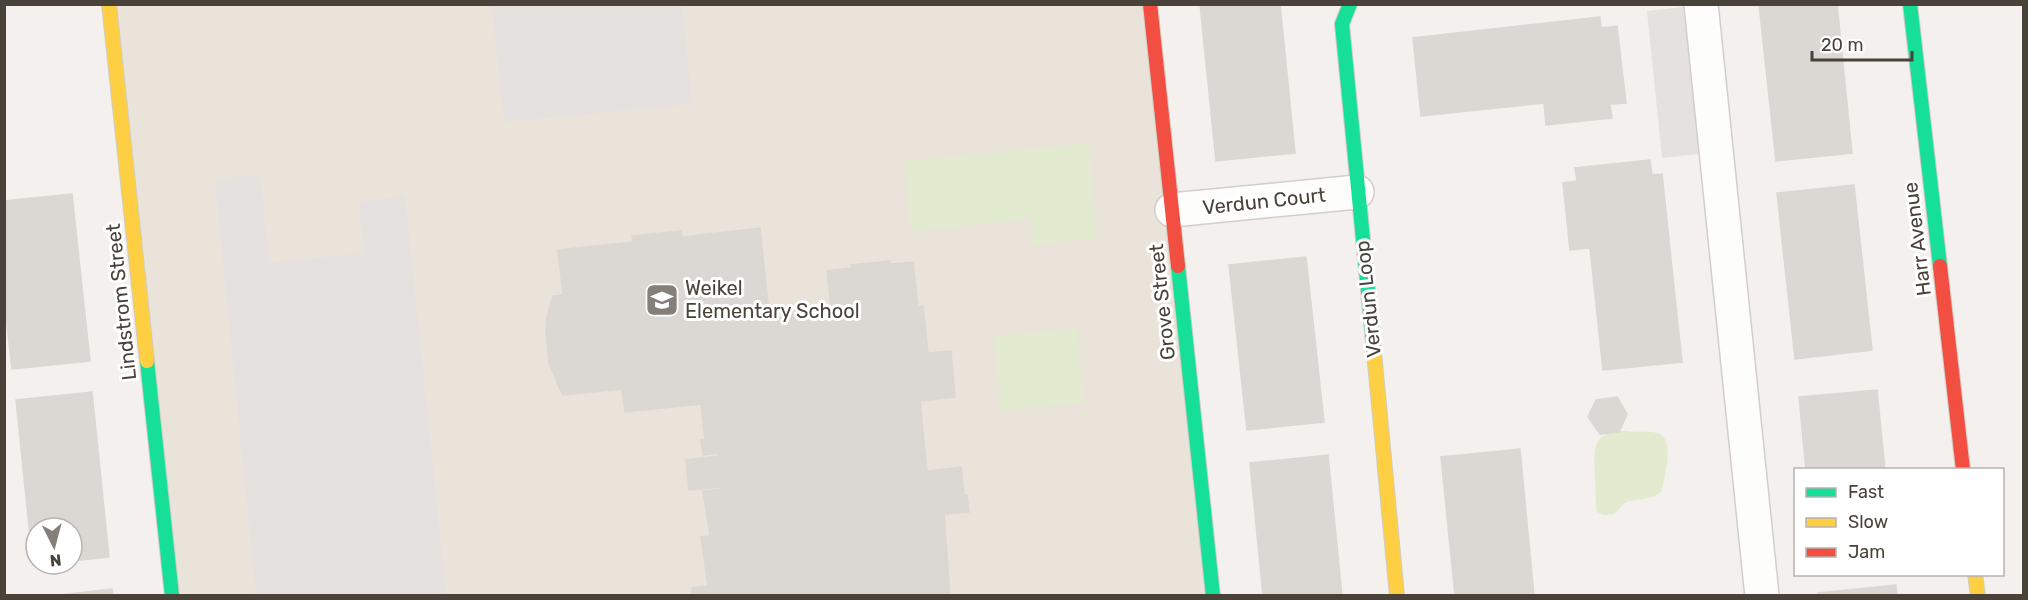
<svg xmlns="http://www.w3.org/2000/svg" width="2028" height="600" viewBox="0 0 2028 600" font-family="Rubik,sans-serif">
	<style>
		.education { fill: #e9e3d9 }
		.green { fill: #e2ebcf }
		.parking { fill: #e5e1de }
		.building { fill: #dbd8d4; stroke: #dbd7d3; stroke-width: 1.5 }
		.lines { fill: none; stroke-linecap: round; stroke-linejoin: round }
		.street-casing { stroke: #d1cecb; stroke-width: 36 }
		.fast-casing { stroke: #d1cdc4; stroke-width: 16 }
		.slow-casing { stroke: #d1cdc4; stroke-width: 16 }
		.jam-casing { stroke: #d1cdc4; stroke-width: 16 }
		.street { stroke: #fdfdfc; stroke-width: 33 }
		.fast { stroke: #16e098; stroke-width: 14 }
		.slow { stroke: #ffcf43; stroke-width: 14 }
		.jam { stroke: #f24e42; stroke-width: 14 }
		.labels { text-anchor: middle; stroke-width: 6; stroke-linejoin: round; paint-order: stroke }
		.street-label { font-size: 20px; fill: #494239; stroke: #fff }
		.poi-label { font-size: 20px; fill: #494239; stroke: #fff; text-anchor: start }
	</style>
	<rect width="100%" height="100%" fill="#f3f0ed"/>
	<polygon class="education" points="110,5 1150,5 1213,595 173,595"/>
	<g class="green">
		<polygon points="1088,143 1098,238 1033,245 1030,219 911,232 904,161"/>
		<polygon points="1077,328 1084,403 1001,411 994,336"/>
		<path d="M1627 431C1636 433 1652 430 1660 434 1675 442 1664 480 1661 492L1653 497 1626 502 1614 514 1604 515 1597 512C1595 500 1596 490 1595 479 1594 449 1590 431 1627 431Z"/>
	</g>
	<g class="parking">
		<polygon points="492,5 682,5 692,104 504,122"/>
		<polygon points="1701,5 1717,152 1662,158 1647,11"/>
		<polygon points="260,174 269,263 364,253 359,202 405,196 446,595 256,595 215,180"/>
	</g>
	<g class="building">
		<polygon points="1200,4 1280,4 1295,153 1216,161"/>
		<polygon points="1759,4 1837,4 1852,153 1776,161"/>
		<polygon points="1600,17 1601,28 1617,26 1626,103 1610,104 1612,118 1546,125 1544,103 1421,116 1413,38"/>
		<polygon points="1650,160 1652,175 1662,174 1682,362 1603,370 1590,248 1570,250 1563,183 1577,181 1575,168"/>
		<polygon points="1854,185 1872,350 1795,359 1777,193"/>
		<polygon points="72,194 90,361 12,369 4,298 4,201"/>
		<polygon points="760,228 769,313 831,308 827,271 852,268 851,265 890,261 890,264 913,262 918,307 923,306 928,353 951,351 955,397 920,401 927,471 961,467 964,495 967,495 969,512 944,514 950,596 692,596 692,588 708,586 701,537 710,536 703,491 721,489 721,487 689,490 686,460 718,456 718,453 703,455 701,440 705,440 701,404 625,412 622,389 563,395 558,385 549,362 546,333 547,317 553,296 563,295 558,250 633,242 632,236 681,231 682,237"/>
		<polygon points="1306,257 1324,422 1247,430 1229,265"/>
		<polygon points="1877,390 1885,470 1806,470 1799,397"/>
		<polygon points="92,392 109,557 72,561 72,528 36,528 36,564 42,564 33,565 16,400"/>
		<polygon points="1617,397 1627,414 1619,432 1600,434 1588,417 1596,400"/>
		<polygon points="1520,449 1534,596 1455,596 1441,457"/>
		<polygon points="1328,455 1342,596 1263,596 1250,463"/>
		<polygon points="1896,585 1897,596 1818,596 1818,593"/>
		<polygon points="112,589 113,596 51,596"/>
	</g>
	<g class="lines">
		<g class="street-casing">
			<g id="street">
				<polyline points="1701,4 1762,596"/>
				<polyline points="1172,210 1357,192"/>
			</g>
		</g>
		<g class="fast-casing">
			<g id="fast">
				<polyline points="1350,4 1342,24 1374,352"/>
				<polyline points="1910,4 1940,266"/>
				<polyline points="1178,266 1213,596"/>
				<polyline points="147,361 172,596"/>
			</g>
		</g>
		<g class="slow-casing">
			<g id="slow">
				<polyline points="109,4 147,361"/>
				<polyline points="1374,352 1397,596"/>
				<polyline points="1975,574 1978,596"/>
			</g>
		</g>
		<g class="jam-casing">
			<g id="jam">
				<polyline points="1150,4 1178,266"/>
				<polyline points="1940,266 1963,470"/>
			</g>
		</g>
		<use href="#street" class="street"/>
		<use href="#fast" class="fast"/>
		<use href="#slow" class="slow"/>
		<use href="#jam" class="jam"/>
	</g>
	<defs>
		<g id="school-square" transform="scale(1.725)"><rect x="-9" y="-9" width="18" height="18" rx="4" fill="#847f78" stroke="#fff"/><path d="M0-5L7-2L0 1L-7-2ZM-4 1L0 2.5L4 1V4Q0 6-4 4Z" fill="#fff"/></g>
	</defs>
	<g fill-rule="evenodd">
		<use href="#school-square" x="662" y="300"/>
	</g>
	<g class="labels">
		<g class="street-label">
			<text transform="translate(1264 201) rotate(-6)" y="7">Verdun Court</text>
			<text transform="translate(1917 239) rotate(-97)" y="7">Harr Avenue</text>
			<text transform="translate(1368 299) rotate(-96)" y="7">Verdun Loop</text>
			<text transform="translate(121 302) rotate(-96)" y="7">Lindstrom Street</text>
			<text transform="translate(1162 302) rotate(-96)" y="7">Grove Street</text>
		</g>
		<g class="poi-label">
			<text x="685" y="295">Weikel<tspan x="685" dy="23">Elementary School</tspan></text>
		</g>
	</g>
	<rect width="2028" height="600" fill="none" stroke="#494239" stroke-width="12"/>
	<rect x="1794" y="468" width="210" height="108" fill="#ffffff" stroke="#b6b3b0" stroke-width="1.5"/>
	<rect x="1806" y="488" width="30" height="9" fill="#16e098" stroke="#b6b3b0" stroke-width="1.5"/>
	<text x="1848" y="498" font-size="18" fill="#494239">Fast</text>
	<rect x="1806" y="518" width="30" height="9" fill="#ffcf43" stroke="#b6b3b0" stroke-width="1.5"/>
	<text x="1848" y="528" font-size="18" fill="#494239">Slow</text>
	<rect x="1806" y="548" width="30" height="9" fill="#f24e42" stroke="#b6b3b0" stroke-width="1.5"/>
	<text x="1848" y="558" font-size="18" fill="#494239">Jam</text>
	<g transform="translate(54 546) rotate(174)"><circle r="28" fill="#ffffff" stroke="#b6b3b0" stroke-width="1.5"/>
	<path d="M0-4.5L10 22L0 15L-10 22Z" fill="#847f78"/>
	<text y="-9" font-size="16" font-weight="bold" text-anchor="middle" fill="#494239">N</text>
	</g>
	<path d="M1812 51v9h100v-9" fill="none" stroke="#494239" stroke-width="3"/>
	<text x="1821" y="51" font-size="18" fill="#494239" stroke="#ffffff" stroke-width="4.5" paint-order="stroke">20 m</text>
</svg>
